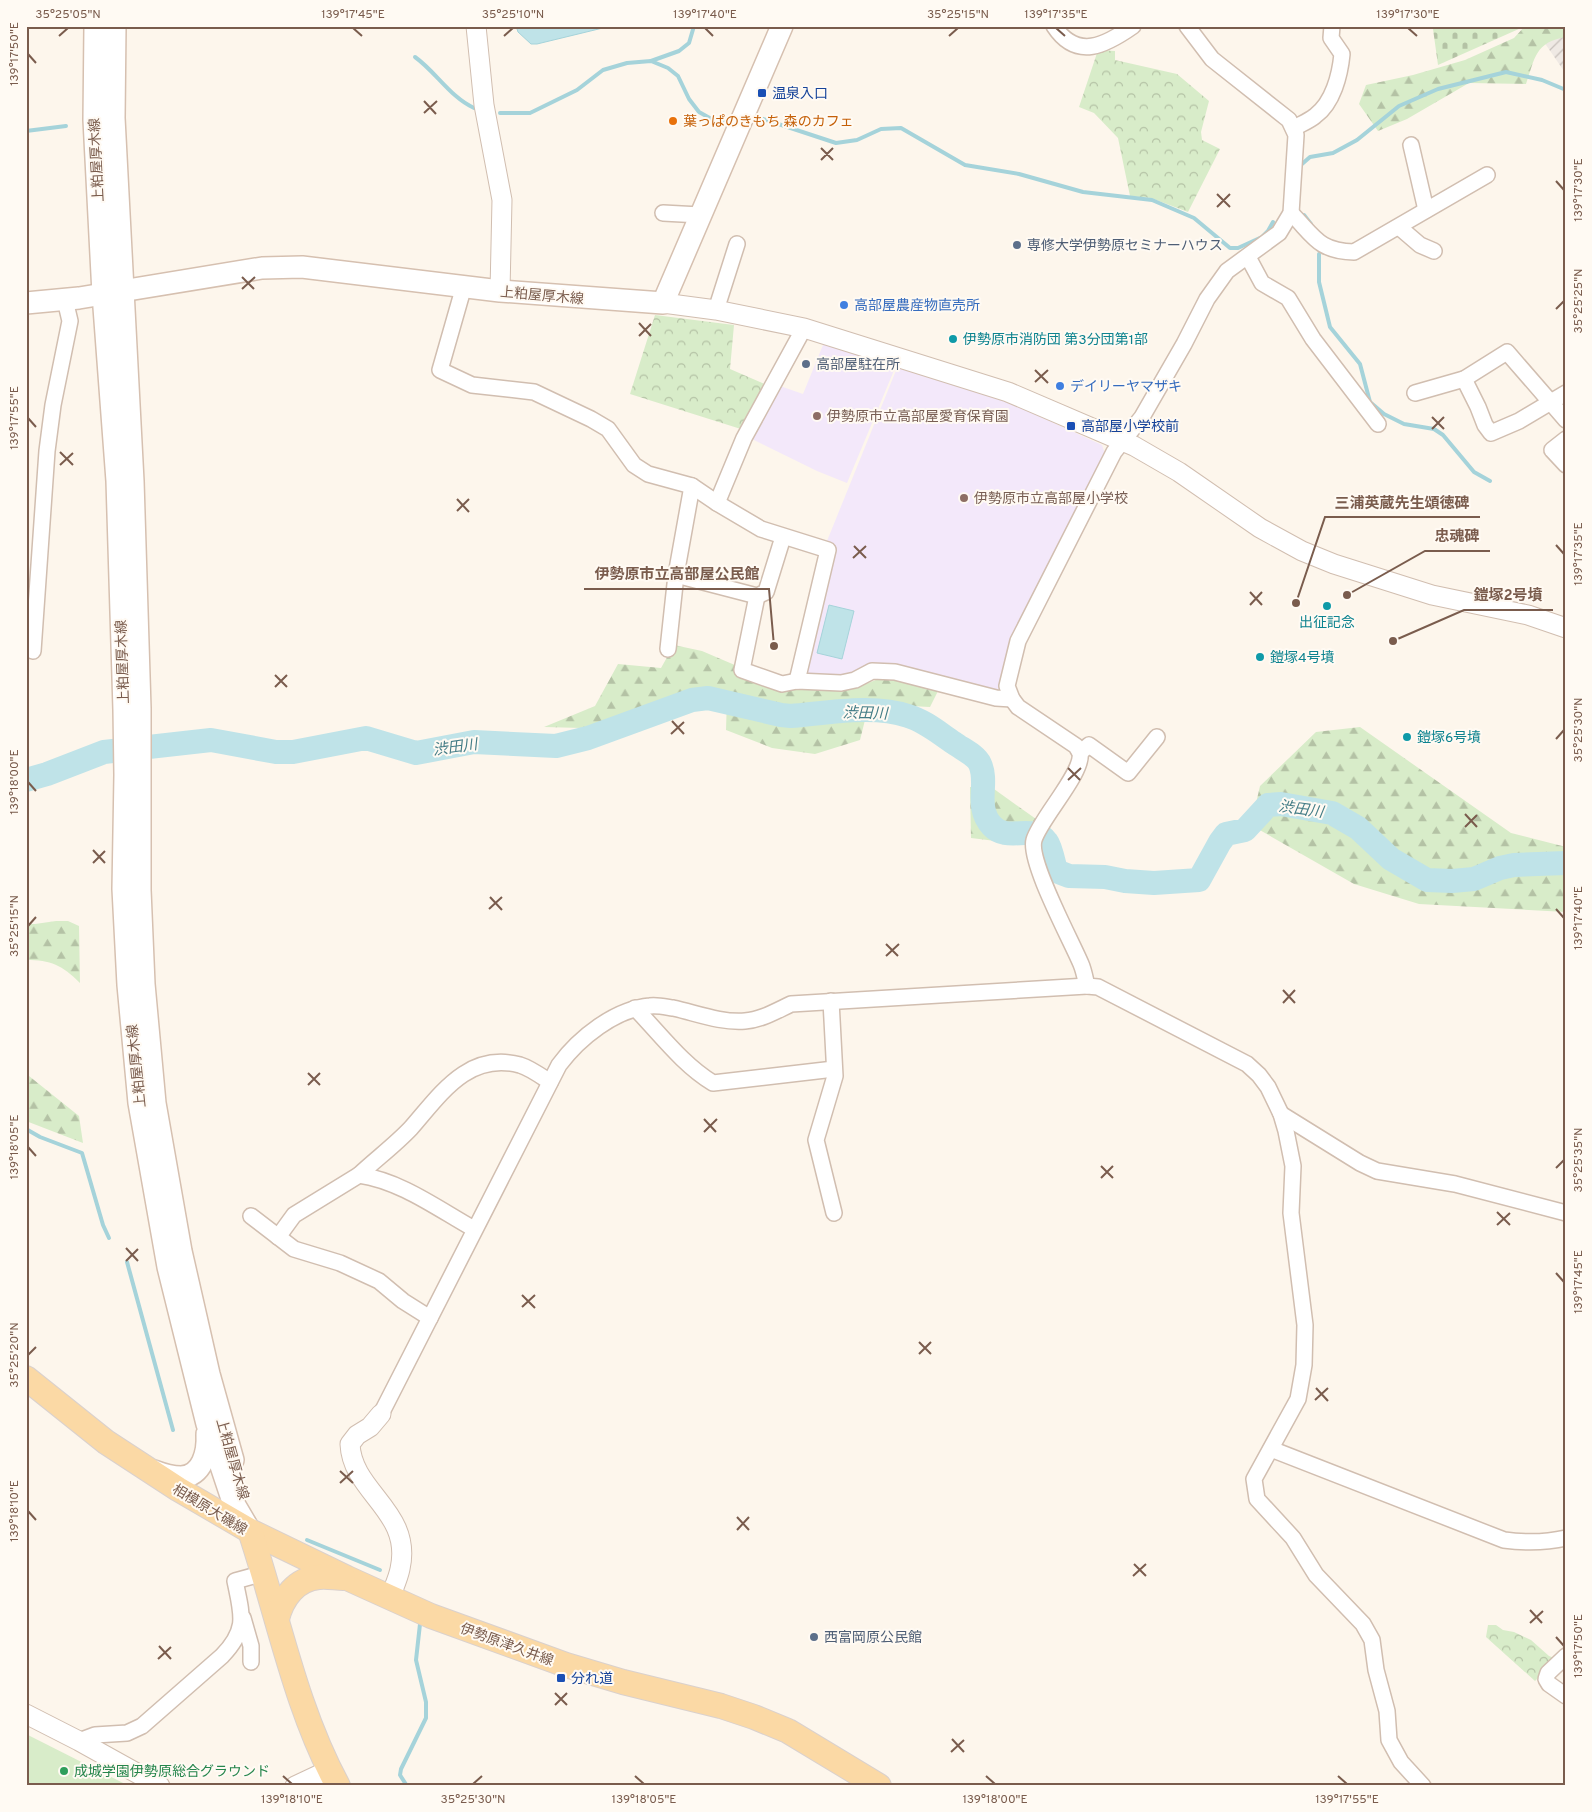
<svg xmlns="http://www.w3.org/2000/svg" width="1592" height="1812" viewBox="0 0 1592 1812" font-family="Overpass,'Noto Sans JP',sans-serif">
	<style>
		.industrial { fill: url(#industrial-furrows) }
		.education { fill: #f3e8fa }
		.forest { fill: url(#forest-firs) }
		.cemetery { fill: url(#cemetery-stones) }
		.park { fill: url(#park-crowns) }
		.garden { fill: #d8ecc9 }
		.water { fill: #bfe3e8; stroke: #a5d3da }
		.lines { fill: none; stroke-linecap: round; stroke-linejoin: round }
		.stream { stroke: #a5d3da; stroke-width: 4 }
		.river { stroke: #bfe3e8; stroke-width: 24 }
		.minor-casing { stroke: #d1beb0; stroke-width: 18 }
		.tertiary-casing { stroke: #d1beb0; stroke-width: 21 }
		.secondary-casing { stroke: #d6c0b0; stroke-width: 24 }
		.primary-casing { stroke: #dad1cd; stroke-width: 26 }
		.minor { stroke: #fff; stroke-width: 15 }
		.tertiary { stroke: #fff; stroke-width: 19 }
		.secondary { stroke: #fff; stroke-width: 21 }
		.primary { stroke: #fbd9a5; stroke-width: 24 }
		.ticks { fill: none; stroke: #7a5c4d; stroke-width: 2 }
		.transit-dot { fill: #1a4fb4; stroke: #fffaf3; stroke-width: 2 }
		.food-dot { fill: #e8710a; stroke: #fffaf3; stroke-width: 2 }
		.service-dot { fill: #5c6f8a; stroke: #fffaf3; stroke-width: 2 }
		.shop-dot { fill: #3f7fe0; stroke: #fffaf3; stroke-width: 2 }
		.culture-dot { fill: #0f9aa8; stroke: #fffaf3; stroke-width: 2 }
		.education-dot { fill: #8d6e63; stroke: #fffaf3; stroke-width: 2 }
		.leisure-dot { fill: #2e9e5b; stroke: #fffaf3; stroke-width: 2 }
		.labels { text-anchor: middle; stroke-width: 4; stroke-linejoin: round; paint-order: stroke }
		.transit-label { font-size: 14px; fill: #164399; stroke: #fffaf3; text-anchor: start }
		.food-label { font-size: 14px; fill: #c56008; stroke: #fffaf3; text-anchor: start }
		.street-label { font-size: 14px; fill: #7a5c4d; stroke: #fffaf3 }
		.service-label { font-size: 14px; fill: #4e5e75; stroke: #fffaf3; text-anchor: start }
		.shop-label { font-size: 14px; fill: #366cbe; stroke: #fffaf3; text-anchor: start }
		.culture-label { font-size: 14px; fill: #0d838f; stroke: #fffaf3; text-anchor: start }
		.education-label { font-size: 14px; fill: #785e54; stroke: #fffaf3; text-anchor: start }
		.leisure-label { font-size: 14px; fill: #27864d; stroke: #fffaf3; text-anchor: start }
		.water-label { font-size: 15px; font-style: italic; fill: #437c86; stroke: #fffaf3 }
		.leader { fill: none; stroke: #7a5c4d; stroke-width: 2 }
		.callout-dot { fill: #7a5c4d; stroke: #fffaf3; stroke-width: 2 }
		.callout-label { font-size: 15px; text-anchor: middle; font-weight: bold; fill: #7a5c4d; stroke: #fffaf3; stroke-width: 4; stroke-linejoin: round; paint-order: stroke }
		.neatline { fill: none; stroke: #7a5c4d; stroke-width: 2 }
		.ticks-label { font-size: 12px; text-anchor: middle; fill: #7a5c4d }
	</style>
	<defs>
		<pattern id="industrial-furrows" width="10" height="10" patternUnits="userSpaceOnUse" patternTransform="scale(1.25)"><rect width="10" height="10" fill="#efe9e4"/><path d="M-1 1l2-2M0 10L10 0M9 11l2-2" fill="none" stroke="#c7c0bb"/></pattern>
		<pattern id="forest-firs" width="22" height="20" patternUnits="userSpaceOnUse" patternTransform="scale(1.25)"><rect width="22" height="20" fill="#d8ecc9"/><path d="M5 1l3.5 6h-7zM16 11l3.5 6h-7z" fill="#b4c2a5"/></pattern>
		<pattern id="cemetery-stones" width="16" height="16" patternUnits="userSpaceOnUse" patternTransform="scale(1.25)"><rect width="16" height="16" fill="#d8ecc9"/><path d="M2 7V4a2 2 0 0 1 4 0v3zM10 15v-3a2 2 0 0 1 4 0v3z" fill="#b4c2a5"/></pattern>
		<pattern id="park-crowns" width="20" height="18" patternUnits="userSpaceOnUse" patternTransform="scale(1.25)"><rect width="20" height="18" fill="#d8ecc9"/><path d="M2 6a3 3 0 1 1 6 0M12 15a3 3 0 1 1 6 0" fill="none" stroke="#b4c2a5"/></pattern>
	</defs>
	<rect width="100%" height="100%" fill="#fdf6ec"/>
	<polygon class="industrial" points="1533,26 1566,26 1566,74"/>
	<g class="education">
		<polygon points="823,345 830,345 895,368 847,483 817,471 748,437 780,386 803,394"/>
		<polygon points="897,368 1001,399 1102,445 1105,454 1001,690 892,666 848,678 802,678 834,545 827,541"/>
	</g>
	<g class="forest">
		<path d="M1525 26H1566V37C1535 42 1535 58 1526 84L1469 83 1407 119 1378 131 1359 104 1366 85 1413 75 1465 60 1514 38Z"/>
		<polygon points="674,645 702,651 791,689 850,690 881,678 939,689 930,707 910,706 870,700 860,740 815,754 772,748 726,730 727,698 692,690 582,728 544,727 595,706 618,664 661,668"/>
		<polygon points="1360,727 1511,833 1566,847 1566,912 1419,904 1354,884 1251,825 1260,786 1316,732"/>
		<polygon points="970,787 994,789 1036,819 1021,844 971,838"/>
		<path d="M56 921H68L79 926 80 983C62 965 51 960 26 960V924H35Z"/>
		<polygon points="26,1071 29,1076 79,1116 83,1143 26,1121"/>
	</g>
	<polygon class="cemetery" points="1436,26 1520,26 1521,28 1438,65 1433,29 1435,29"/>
	<g class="park">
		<polygon points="1098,50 1115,51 1115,60 1177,74 1209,101 1201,132 1202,140 1220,149 1188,212 1151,198 1130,196 1118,138 1094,113 1079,107"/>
		<polygon points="655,315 734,325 730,369 769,386 744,430 630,394"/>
		<polygon points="1488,1625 1496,1625 1503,1630 1514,1632 1531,1640 1549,1656 1557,1659 1535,1681 1486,1637"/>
	</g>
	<polygon class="garden" points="26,1734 129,1786 26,1786"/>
	<g class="water">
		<polygon points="516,26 611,26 537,44 531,44 518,32"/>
		<polygon points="829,605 854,611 842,659 817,653"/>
	</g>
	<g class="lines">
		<g class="stream">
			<path d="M415 57C436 72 450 97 474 108"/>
			<polyline points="651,61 679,51 689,43 694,26"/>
			<polyline points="500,113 530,113 577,90 603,70 627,63 651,61 668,68 678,76 689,99 699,112 715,121 725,120"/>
			<polyline points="750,120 760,118 836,143 857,140 881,129 901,128 965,165 1019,174 1083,192 1152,200 1194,218 1230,248 1238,248 1262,237 1268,231 1273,222"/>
			<polyline points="26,131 66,126"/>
			<polyline points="1302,164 1310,157 1333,153 1357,140 1399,106 1438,89 1506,72 1542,80 1566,90"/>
			<polyline points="1304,215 1311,224"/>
			<polyline points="1319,254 1319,282 1330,327 1360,364 1370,402 1384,414 1404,424 1434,429 1443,435 1474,472 1490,481"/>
			<polyline points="26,1129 40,1137 82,1153 103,1225 109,1238"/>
			<polyline points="127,1262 173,1430"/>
			<polyline points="307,1540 380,1570"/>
			<polyline points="407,1786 400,1775 401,1769 426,1718 426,1702 416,1660 420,1624"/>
		</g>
		<path class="river" d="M26 780 47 774 104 752 211 740 276 752H293L366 738 416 753 474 742 556 746 588 738 692 700 708 698 781 715 791 716C827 713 874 704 908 716 925 721 939 733 954 743 962 749 976 755 980 764 989 784 974 806 992 826 1008 843 1033 823 1047 842 1051 847 1054 864 1056 871L1069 876 1105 877 1125 881 1154 883 1199 880 1220 842 1226 834 1245 830 1268 805 1281 804 1332 813 1358 828 1391 859 1427 880 1452 881 1474 879 1500 868 1514 865 1566 863"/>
		<g class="minor-casing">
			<g id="minor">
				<path d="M1054 26C1077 61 1106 45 1133 26"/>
				<path d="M1187 26 1212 59 1289 120 1296 135 1291 213 1279 233 1227 271 1207 299 1184 344 1142 417 1114 452 1018 641 1007 686 1012 699 1018 707 1076 746C1077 748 1079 751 1080 753 1084 772 1040 819 1034 840 1028 861 1071 940 1081 964 1084 971 1085 978 1087 986L1098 987 1247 1064 1259 1075 1268 1087 1281 1114 1286 1131 1293 1166 1291 1213 1305 1325 1304 1365 1298 1399 1254 1479 1257 1499 1293 1538 1316 1575 1363 1624 1372 1640 1376 1670 1387 1711 1389 1740 1401 1762 1423 1786"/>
				<path d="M1294 128C1301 124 1309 121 1315 116 1333 103 1340 75 1342 54L1331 38 1332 26"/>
				<polyline points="1411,145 1426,210"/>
				<polyline points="663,213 700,215"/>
				<path d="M1291 213C1314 236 1318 251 1354 252L1487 175"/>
				<polyline points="1399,227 1420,245 1434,251"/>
				<polyline points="1248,257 1262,283 1288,298 1313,339 1378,424"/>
				<polyline points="464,286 440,370 472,385 534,392 591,419 608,429 634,465 648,474 692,486 676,575 668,649"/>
				<polyline points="716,310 737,244"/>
				<polyline points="1464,379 1478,407 1485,425 1491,433 1519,421 1566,393"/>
				<polyline points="1415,393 1464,379 1507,352 1566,420"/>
				<polyline points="1566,439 1552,450 1566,465"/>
				<polyline points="692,486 717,503 761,529 828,550 797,681"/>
				<polyline points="717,503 744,438 804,328"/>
				<polyline points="676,575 757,596 766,592 783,537"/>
				<polyline points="757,596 742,670 782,684 797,681 841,683 855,680 872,671 895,672 996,698 1012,699"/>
				<polyline points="33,651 47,451 53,405 70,321 65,300"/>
				<polyline points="1080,753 1089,745 1128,773 1157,737"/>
				<polyline points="831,1001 835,1076 816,1140 834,1213"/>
				<path d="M635 1008C660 1034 683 1065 713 1083L834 1069"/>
				<polyline points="1281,1114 1360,1163 1377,1171 1455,1184 1566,1213"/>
				<path d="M359 1175C376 1159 395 1145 411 1128 440 1095 468 1051 520 1065 530 1068 541 1076 550 1082"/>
				<polyline points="251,1216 294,1249 340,1263 379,1281 403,1301 430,1318"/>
				<path d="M278 1237 294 1215 359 1175C401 1181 438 1209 474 1229"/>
				<path d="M381 1414 559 1065C579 1038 615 1009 650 1006 657 1005 666 1007 673 1008 696 1013 721 1023 745 1021 761 1020 776 1011 791 1004L1087 986"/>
				<path d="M1271 1449 1504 1540C1526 1543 1544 1543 1566 1538"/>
				<polyline points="243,1618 251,1646 251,1662"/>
				<polyline points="1566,1656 1548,1673 1546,1679 1549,1684 1566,1696"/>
				<path d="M79 1741 95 1735 127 1733 142 1726 222 1656C248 1629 242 1615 235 1581L264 1573"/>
			</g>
		</g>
		<g class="tertiary-casing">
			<g id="tertiary">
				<polyline points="476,26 484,105 502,200 500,291"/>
				<polyline points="663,303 716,310 804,328 1008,392 1134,446 1179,472 1260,528 1302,551 1334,564 1432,595 1528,615 1566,628"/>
				<path d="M381 1414 370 1427 357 1435 350 1444C352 1493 413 1511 400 1569 398 1579 393 1589 390 1598"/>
				<polyline points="26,1714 79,1741 160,1786"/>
				<polyline points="295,1786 329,1770"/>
			</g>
		</g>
		<g class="secondary-casing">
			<g id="secondary">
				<polyline points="95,26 94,120 103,294 117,481 124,710 125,775 123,889 128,985 139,1103 168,1267 207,1424 233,1502 250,1531"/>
				<polyline points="115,26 114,118 133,481 140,708 140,890 144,984 155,1103 181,1251 209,1374 233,1460"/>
				<polyline points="26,303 79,298 262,268 302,267 500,291 663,303 782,26"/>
				<path d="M154 1471C162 1474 172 1477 181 1477 203 1476 208 1451 207 1434"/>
			</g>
		</g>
		<g class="primary-casing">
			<g id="primary">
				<polyline points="26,1378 106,1442 178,1489 250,1531 347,1578 431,1616 566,1665 623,1682 721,1706 754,1717 788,1731 879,1786"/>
				<path d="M250 1531C278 1615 295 1707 338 1786"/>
				<path d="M277 1619C282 1598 296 1579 319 1577 327 1576 336 1578 343 1578"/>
			</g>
		</g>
		<use href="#minor" class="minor"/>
		<use href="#tertiary" class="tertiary"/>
		<use href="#secondary" class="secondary"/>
		<use href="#primary" class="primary"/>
	</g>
	<path class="ticks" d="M353 28 362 36M705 28 713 36M1056 28 1065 36M1408 28 1417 36M59 36 68 28M504 36 513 28M949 36 958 28M28 54 36 63M424 101 436 114M424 113 437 101M821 148 833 160M821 160 833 148M1556 181 1564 190M1217 194 1230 207M1217 207 1230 194M242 277 254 289M242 289 255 277M1556 309 1564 301M639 323 651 336M639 336 651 324M1035 370 1048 383M1035 382 1048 370M1432 417 1444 429M28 418 36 427M1432 429 1444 417M60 452 73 465M60 465 73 453M457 499 469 512M457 511 469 499M1556 545 1564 554M854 546 866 558M853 558 866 546M1250 592 1262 605M1250 605 1262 592M275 675 287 687M275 687 287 675M672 721 684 734M671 734 684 722M1556 739 1564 730M1068 768 1080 780M1068 780 1081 768M28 782 36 791M1465 814 1477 827M1465 827 1477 815M93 850 105 863M93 863 105 851M490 897 502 910M489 909 502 897M1556 909 1564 918M28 926 36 917M886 944 898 956M886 956 899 944M1283 990 1295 1003M1283 1003 1295 990M308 1073 320 1085M308 1085 320 1073M704 1119 716 1132M704 1132 717 1119M28 1147 36 1156M1101 1166 1113 1178M1556 1168 1564 1160M1101 1178 1113 1166M1497 1212 1510 1225M1497 1225 1510 1213M126 1248 138 1261M126 1261 138 1249M1556 1273 1564 1282M522 1295 535 1308M522 1307 535 1295M919 1342 931 1354M919 1354 931 1342M28 1355 36 1347M1316 1388 1328 1401M1315 1400 1328 1388M340 1471 353 1483M340 1483 353 1471M28 1511 36 1520M737 1517 749 1530M737 1530 749 1517M1134 1564 1146 1576M1133 1576 1146 1564M1530 1610 1542 1623M1530 1623 1543 1611M1556 1637 1564 1646M159 1646 171 1659M158 1659 171 1647M555 1693 567 1705M555 1705 567 1693M952 1739 964 1752M951 1752 964 1740M283 1776 292 1784M635 1776 644 1784M986 1776 995 1784M1338 1776 1347 1784M473 1784 482 1776"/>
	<g class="transit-dot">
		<rect x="757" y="88" width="10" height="10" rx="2.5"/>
		<rect x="1066" y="421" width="10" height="10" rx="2.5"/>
		<rect x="556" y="1673" width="10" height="10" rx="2.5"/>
	</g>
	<circle class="food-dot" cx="673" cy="121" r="5"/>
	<g class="service-dot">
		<circle cx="1017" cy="245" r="5"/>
		<circle cx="806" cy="364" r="5"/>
		<circle cx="814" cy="1637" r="5"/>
	</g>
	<g class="shop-dot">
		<circle cx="844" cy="305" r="5"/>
		<circle cx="1060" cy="386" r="5"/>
	</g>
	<g class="culture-dot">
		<circle cx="953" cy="339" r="5"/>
		<circle cx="1327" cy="606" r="5"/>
		<circle cx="1260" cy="657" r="5"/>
		<circle cx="1407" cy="737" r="5"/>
	</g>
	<g class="education-dot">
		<circle cx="817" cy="416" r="5"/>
		<circle cx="964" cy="498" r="5"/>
	</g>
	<circle class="leisure-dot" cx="64" cy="1771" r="5"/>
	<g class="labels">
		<g class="transit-label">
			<text x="772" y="98">温泉入口</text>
			<text x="1081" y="431">高部屋小学校前</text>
			<text x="571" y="1683">分れ道</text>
		</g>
		<g class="food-label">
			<text x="683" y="126">葉っぱのきもち 森のカフェ</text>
		</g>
		<g class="street-label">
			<text transform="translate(96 160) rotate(-93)" y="5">上粕屋厚木線</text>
			<text transform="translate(542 295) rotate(5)" y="5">上粕屋厚木線</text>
			<text transform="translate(122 662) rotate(-92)" y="5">上粕屋厚木線</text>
			<text transform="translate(136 1066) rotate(-96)" y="5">上粕屋厚木線</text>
			<text transform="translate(233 1459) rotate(74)" y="5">上粕屋厚木線</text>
			<text transform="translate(210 1509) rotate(31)" y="5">相模原大磯線</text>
			<text transform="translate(507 1644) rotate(20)" y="5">伊勢原津久井線</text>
		</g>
		<g class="service-label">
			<text x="1027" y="250">専修大学伊勢原セミナーハウス</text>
			<text x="816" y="369">高部屋駐在所</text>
			<text x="824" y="1642">西富岡原公民館</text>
		</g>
		<g class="shop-label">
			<text x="854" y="310">高部屋農産物直売所</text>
			<text x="1070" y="391">デイリーヤマザキ</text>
		</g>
		<g class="culture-label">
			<text x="963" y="344">伊勢原市消防団 第3分団第1部</text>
			<text x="1327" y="627" text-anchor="middle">出征記念</text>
			<text x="1270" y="662">鎧塚4号墳</text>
			<text x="1417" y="742">鎧塚6号墳</text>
		</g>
		<g class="education-label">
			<text x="827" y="421">伊勢原市立高部屋愛育保育園</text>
			<text x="974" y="503">伊勢原市立高部屋小学校</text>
		</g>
		<g class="leisure-label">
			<text x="74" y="1776">成城学園伊勢原総合グラウンド</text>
		</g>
		<g class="water-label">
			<text transform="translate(865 713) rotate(1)" y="5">渋田川</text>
			<text transform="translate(455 747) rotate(-8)" y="5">渋田川</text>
			<text transform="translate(1301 809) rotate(8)" y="5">渋田川</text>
		</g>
	</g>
	<path class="leader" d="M1296 603L1325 517H1480M1347 595L1425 551H1490M774 646L769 589H584M1393 641L1464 610H1553"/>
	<g class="callout-dot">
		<circle cx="1296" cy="603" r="5"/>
		<circle cx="1347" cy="595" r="5"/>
		<circle cx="774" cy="646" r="5"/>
		<circle cx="1393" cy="641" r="5"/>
	</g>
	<g class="callout-label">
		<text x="1402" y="508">三浦英蔵先生頌徳碑</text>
		<text x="1457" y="541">忠魂碑</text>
		<text x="677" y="579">伊勢原市立高部屋公民館</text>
		<text x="1508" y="600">鎧塚2号墳</text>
	</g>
	<rect width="1592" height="1812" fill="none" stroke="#fffaf3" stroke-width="55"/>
	<rect x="28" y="28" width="1536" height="1756" class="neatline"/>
	<g class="ticks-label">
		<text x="68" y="18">35°25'05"N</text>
		<text x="353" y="18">139°17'45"E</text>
		<text x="513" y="18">35°25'10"N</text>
		<text x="705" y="18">139°17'40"E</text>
		<text x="958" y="18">35°25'15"N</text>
		<text x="1056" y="18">139°17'35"E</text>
		<text x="1408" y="18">139°17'30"E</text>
		<text transform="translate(14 54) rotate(-90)" y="4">139°17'50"E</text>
		<text transform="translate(1578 190) rotate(-90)" y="4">139°17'30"E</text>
		<text transform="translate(1578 301) rotate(-90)" y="4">35°25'25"N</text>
		<text transform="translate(14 418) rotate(-90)" y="4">139°17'55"E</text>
		<text transform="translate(1578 554) rotate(-90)" y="4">139°17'35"E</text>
		<text transform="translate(1578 730) rotate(-90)" y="4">35°25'30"N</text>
		<text transform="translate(14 782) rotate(-90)" y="4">139°18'00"E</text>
		<text transform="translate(1578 918) rotate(-90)" y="4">139°17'40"E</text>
		<text transform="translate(14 926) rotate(-90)" y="4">35°25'15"N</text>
		<text transform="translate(14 1147) rotate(-90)" y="4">139°18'05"E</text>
		<text transform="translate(1578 1160) rotate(-90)" y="4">35°25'35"N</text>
		<text transform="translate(1578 1282) rotate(-90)" y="4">139°17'45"E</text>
		<text transform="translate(14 1355) rotate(-90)" y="4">35°25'20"N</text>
		<text transform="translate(14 1511) rotate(-90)" y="4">139°18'10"E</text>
		<text transform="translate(1578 1646) rotate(-90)" y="4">139°17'50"E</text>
		<text x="292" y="1803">139°18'10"E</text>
		<text x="473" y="1803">35°25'30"N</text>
		<text x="644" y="1803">139°18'05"E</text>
		<text x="995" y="1803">139°18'00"E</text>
		<text x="1347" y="1803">139°17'55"E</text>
	</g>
</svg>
